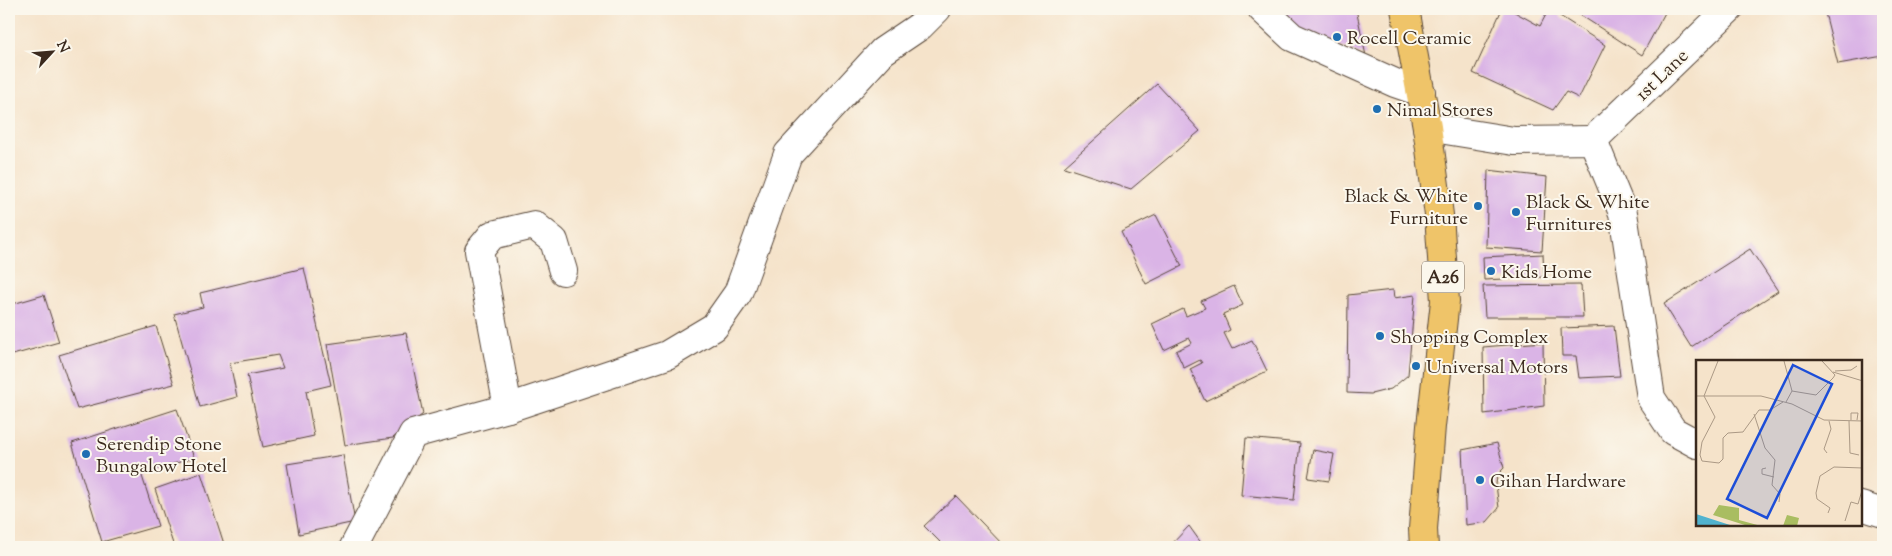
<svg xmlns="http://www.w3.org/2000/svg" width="1892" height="556" viewBox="0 0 1892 556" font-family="'Sorts Mill Goudy',serif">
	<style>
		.building { fill: #dab4e6 }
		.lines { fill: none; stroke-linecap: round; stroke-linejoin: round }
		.minor-casing { stroke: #574638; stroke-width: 30 }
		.highway-casing { stroke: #574638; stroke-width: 30 }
		.minor { stroke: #fff; stroke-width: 28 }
		.highway { stroke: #efc469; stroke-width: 28 }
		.poi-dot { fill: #1f6fb2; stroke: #fbf7ec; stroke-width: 2 }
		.labels { text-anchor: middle; stroke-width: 4; stroke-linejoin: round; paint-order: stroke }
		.shield { fill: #fbf7ec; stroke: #75685c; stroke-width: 1 }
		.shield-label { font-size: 18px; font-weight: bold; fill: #3b2a1e }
		.poi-label { font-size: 19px; fill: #3b2a1e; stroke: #fbf7ec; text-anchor: start }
		.street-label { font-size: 19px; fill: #3b2a1e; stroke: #fbf7ec }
		.inset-road { fill: none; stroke: #ab9985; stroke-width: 1 }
		.view { fill: #1d4ed8; fill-opacity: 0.15; stroke: #1d4ed8; stroke-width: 2.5 }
		.inset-edge { fill: none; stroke: #3b2a1e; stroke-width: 2.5 }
	</style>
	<rect width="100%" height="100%" fill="#fbf7ec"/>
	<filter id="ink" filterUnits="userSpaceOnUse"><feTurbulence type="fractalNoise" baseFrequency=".02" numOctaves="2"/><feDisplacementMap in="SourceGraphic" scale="10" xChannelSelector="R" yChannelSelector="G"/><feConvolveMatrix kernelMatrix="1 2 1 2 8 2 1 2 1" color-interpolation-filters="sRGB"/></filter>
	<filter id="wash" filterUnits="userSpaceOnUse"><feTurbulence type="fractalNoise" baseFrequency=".0096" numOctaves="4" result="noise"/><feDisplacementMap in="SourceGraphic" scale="20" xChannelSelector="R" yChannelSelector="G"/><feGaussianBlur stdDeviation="1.12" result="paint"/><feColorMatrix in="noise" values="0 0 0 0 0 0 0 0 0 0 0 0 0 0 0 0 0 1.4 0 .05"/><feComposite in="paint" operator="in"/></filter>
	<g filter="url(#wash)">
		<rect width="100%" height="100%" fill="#f5e3ca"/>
		<g id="blocks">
			<g class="building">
				<polygon points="1274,9 1356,9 1366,56 1290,26"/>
				<polygon points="1502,9 1509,9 1540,26 1549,9 1605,45 1579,98 1566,92 1553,110 1473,73"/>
				<polygon points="1571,9 1667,9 1642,55"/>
				<polygon points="1824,9 1883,9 1883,56 1838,64"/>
				<polygon points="1157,84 1200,131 1131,189 1064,167"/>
				<polygon points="1488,170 1547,177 1542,251 1486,247"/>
				<polygon points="1156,215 1182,266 1146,284 1121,232"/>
				<polygon points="1750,249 1778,291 1691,347 1664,304"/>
				<polygon points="1543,254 1544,277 1484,280 1483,257"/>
				<polygon points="304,268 331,385 306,391 314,436 263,447 247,375 283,368 278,355 230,363 237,397 200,407 174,314 203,307 200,293"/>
				<polygon points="1581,285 1583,317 1485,317 1483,286"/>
				<polygon points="1234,286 1243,305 1223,314 1230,330 1224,333 1232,349 1252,340 1267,371 1205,401 1190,369 1202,363 1200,360 1184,368 1176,351 1192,343 1189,338 1164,350 1152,324 1183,309 1186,316 1205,308 1201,301"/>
				<polygon points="1393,290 1394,298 1415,295 1408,375 1391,389 1371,394 1347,393 1348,295"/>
				<polygon points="44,295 59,342 9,356 9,305"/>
				<polygon points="156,326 174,384 77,409 59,355"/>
				<polygon points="1614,326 1620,376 1579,378 1576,356 1562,356 1561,328"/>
				<polygon points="406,333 423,414 393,438 345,445 327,344"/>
				<polygon points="1543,342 1544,406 1484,414 1483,347"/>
				<polygon points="177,409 194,458 141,473 158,526 102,542 72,443"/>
				<polygon points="1246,438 1300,443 1294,500 1241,495"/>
				<polygon points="1497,443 1504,468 1497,475 1496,485 1499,508 1487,522 1466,525 1462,450"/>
				<polygon points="1313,450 1334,454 1329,481 1308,478"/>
				<polygon points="343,455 355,522 299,534 287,464"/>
				<polygon points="201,473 225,547 174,547 155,489"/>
				<polygon points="956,496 1005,547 945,547 924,526"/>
				<polygon points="1189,526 1204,547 1169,547"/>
			</g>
		</g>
	</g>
	<g filter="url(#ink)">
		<use href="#blocks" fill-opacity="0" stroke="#574638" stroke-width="1"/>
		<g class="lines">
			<g class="minor-casing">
				<g id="minor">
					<polyline points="1262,9 1292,37 1395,83 1421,92"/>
					<polyline points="1427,127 1514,141 1593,140 1623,213 1651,398 1673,431 1697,444"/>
					<polyline points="1593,140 1729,9"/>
					<polyline points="508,408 479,251 492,235 534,225 554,241 563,271"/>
					<polyline points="1861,506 1883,513"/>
					<polyline points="354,547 413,434 508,408 667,355 714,327 738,293 788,154 883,51 920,26 937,9"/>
				</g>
			</g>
			<g class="highway-casing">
				<polyline id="highway" points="1405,9 1427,127 1439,215 1445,301 1431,426 1423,529 1424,547"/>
			</g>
			<use href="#minor" class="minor"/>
			<use href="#highway" class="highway"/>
		</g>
	</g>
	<g class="poi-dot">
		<circle cx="1337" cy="37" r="5"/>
		<circle cx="1377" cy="109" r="5"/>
		<circle cx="1478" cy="206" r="5"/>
		<circle cx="1516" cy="212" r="5"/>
		<circle cx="1491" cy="271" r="5"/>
		<circle cx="1380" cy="336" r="5"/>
		<circle cx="1416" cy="366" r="5"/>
		<circle cx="86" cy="454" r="5"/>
		<circle cx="1480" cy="480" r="5"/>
	</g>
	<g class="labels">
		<rect class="shield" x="1422" y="261.5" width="42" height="31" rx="4"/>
		<g class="shield-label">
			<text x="1443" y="283">A26</text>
		</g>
		<g class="poi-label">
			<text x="1347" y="44">Rocell Ceramic</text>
			<text x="1387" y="116">Nimal Stores</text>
			<text x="1468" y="202" text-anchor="end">Black &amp; White<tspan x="1468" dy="22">Furniture</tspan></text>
			<text x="1526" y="208">Black &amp; White<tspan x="1526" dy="22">Furnitures</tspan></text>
			<text x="1501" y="278">Kids Home</text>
			<text x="1390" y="343">Shopping Complex</text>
			<text x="1426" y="373">Universal Motors</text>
			<text x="96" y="450">Serendip Stone<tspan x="96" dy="22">Bungalow Hotel</tspan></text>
			<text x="1490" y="487">Gihan Hardware</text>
		</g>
		<g class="street-label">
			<text transform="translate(1661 74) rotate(-44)" y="7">1st Lane</text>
		</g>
	</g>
	<g transform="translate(1696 360)">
		<rect width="166" height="166" fill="#f5e3ca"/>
		<path d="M23 145 43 148V160L65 166H52L17 155ZM91 155 103 158 101 166H87Z" fill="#a9bd61"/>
		<path d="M0 154 37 166H0Z" fill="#51b3cf"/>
		<path class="inset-road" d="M22 1 8 36 19 57 6 82 4 95 6 101 23 103 27 99V78L32 73 47 72 63 50H74L87 42M88 1 96 31M139 11 155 10 161 6M137 12 167 21M0 36H65L96 44 128 60 167 61M90 42 96 31 120 35 137 18 139 15 126 1M58 54 69 88 79 100 76 125 84 134 83 142M155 60V53H162L161 60M153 61 154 93 163 95M131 93 128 89 135 69 133 61M70 108 66 109V114L78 117M132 153 134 148 121 139 120 133 124 116 138 107 167 108M149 161 155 142 162 144 167 127"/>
		<path class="view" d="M97 5 136 24 71 158 31 139Z"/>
		<rect width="166" height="166" class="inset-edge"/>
	</g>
	<rect width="1892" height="556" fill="none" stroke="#fbf7ec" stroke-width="30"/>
	<g transform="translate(52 52) rotate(64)" stroke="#fbf7ec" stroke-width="4" paint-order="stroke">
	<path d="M0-4L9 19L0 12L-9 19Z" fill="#3b2a1e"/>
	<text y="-8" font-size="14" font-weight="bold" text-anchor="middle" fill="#3b2a1e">N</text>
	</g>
</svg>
